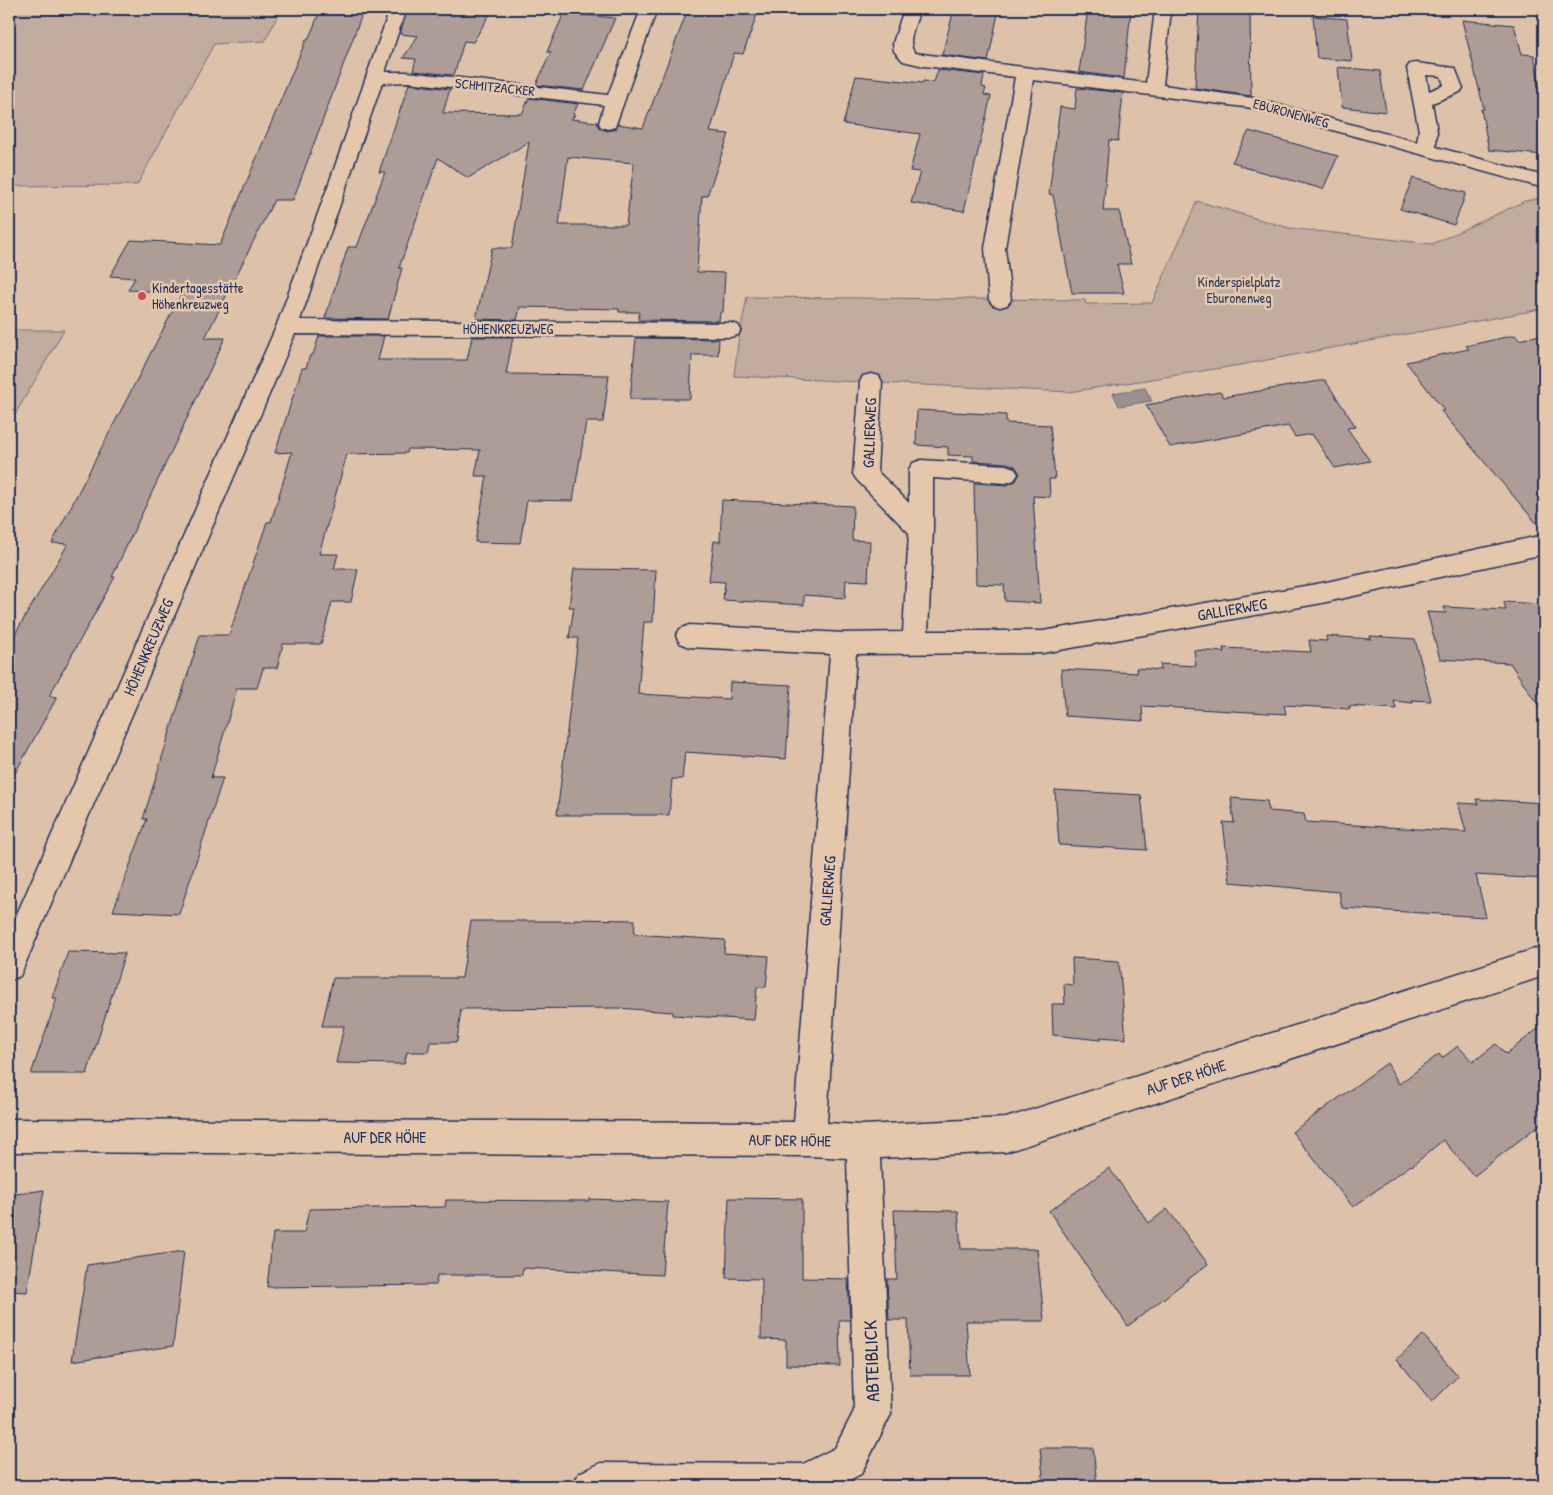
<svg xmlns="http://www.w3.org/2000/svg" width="1553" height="1495" viewBox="0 0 1553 1495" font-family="'Patrick Hand',sans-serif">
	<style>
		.green { fill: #c1ac9d; stroke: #6e6e7e }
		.water { fill: #9a9090; stroke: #67697c }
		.building { fill: #ae9d96; stroke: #1b2f5e; fill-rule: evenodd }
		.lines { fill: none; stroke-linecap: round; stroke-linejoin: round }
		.minor-casing { stroke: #1b2f5e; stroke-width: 3 }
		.minor { fill: #e5c8ac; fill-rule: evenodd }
		.poi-dot { fill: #d1495b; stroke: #e5c8ac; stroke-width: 2 }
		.labels { text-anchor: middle; stroke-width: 5; stroke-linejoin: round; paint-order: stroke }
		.far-street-label { font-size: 14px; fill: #1b2f5e; stroke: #e5c8ac }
		.far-park-label { font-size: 14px; fill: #2c3c64; stroke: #e5c8ac }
		.far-poi-label { font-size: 14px; fill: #1b2f5e; stroke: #e5c8ac; text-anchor: start }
		.street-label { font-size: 16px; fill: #1b2f5e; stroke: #e5c8ac }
		.near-street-label { font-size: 19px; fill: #1b2f5e; stroke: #e5c8ac }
	</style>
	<rect width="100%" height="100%" fill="#ddc2a9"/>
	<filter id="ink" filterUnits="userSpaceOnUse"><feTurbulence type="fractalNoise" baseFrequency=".02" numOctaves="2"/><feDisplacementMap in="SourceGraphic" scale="10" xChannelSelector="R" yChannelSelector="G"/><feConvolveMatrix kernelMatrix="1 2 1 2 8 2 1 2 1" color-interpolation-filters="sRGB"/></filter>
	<g filter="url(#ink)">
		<g class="green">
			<polygon points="9,9 281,9 265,41 214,44 137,185 9,186"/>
			<polygon points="1542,198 1544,199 1544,308 1526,312 1240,365 1070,392 734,376 738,343 747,297 1085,300 1086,304 1152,303 1197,201 1289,228 1432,244 1525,201"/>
			<polygon points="9,330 64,330 9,425"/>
		</g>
		<polygon class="water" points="1145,388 1152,401 1119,406 1113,393"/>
		<g class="building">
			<polygon points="321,9 364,9 293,200 274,200 205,338 225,338 112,577 115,577 49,696 57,697 9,784 9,644 68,544 52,543 182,293 128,290 135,278 110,276 131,240 220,245 306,40 308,40"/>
			<polygon points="408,9 493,9 473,42 464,41 454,75 413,71 416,59 403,58 418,36 400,34"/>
			<path d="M688 9H759L743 54 734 53 710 132 729 134 707 196H702L697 272 725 273 723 312H720L719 321 638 320 639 312H619V309L520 307 517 320 476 319 492 248H512L529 142 468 178 438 158 399 268H402L388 319 325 318 348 247H357L385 172H379L409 84 450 89 443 113 522 114 529 98 578 104 573 115H575L571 119 597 122 599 128 607 131 616 129 618 124 643 128ZM568 157 634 163 626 225H559Z"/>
			<polygon points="954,9 999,9 988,61 942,55"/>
			<polygon points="1088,9 1131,9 1124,78 1079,72"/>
			<polygon points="1199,9 1250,9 1251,96 1195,88"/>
			<polygon points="564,13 615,18 584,90 536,85 551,52 547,52"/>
			<polygon points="1313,16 1347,19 1352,61 1317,58"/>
			<polygon points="1462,20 1514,25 1522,54 1534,55 1544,108 1544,155 1489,150 1481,109 1484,109"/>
			<polygon points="1338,67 1380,71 1386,112 1342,107"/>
			<polygon points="938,70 984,75 982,87 986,88 984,95 991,96 964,211 911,203 920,172 910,171 920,134 843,124 856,76 923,83 923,81 934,82"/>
			<polygon points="1077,88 1123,93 1118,141 1109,140 1103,211 1119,211 1131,264 1117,264 1124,293 1072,293 1053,195 1049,194 1060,107 1075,109"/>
			<polygon points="1249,131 1338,156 1323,189 1240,166 1240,164 1232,162"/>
			<polygon points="1413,178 1466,193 1454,225 1400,209"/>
			<polygon points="1544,334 1544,532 1441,411 1444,410 1406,362 1469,349 1466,346 1515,335 1519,340"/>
			<polygon points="319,336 384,336 378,360 467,360 472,337 513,337 506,374 609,375 603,422 586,422 573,501 527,500 520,543 475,542 487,476 475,476 480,450 408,449 407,453 347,454 319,554 338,554 334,569 358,569 351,602 332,602 321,644 283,644 277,668 263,668 257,688 237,688 211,778 223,778 179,914 113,911 147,819 143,819 200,635 229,635 267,522 271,522 292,452 275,453 302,368 306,368 310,355 313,355"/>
			<polygon points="636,338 719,339 718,355 692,355 690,399 630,399"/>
			<polygon points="1325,380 1356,427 1347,428 1370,461 1335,468 1312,434 1295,437 1288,426 1170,447 1146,405 1220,392 1224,397"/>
			<polygon points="917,410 1006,415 1006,423 1050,425 1055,479 1049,479 1050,497 1033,496 1040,603 1005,601 1004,585 976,584 974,483 1007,485 1016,481 1020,473 1015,466 1007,463 973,461 973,456 948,455 948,447 916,445"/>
			<polygon points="722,500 853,506 852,540 870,541 868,581 846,580 845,598 804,595 804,605 723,600 725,582 709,581 714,541 720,542"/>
			<polygon points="574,569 656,570 653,622 644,622 638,694 729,699 730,682 791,685 786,759 685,752 682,779 672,779 669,815 557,815 578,638 569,638 574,607 569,607"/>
			<polygon points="1504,602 1544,604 1544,714 1510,663 1440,659 1427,612 1446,613 1444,607 1506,610"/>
			<polygon points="1326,636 1371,639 1370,636 1415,639 1431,701 1412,700 1413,703 1394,701 1396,709 1349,706 1350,709 1284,705 1286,714 1142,706 1143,721 1065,716 1061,669 1137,673 1136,668 1161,670 1160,664 1196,666 1194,650 1224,652 1223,648 1311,652 1309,640 1327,641"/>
			<polygon points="1055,790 1141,795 1147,850 1059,845"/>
			<polygon points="1231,798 1267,801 1269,811 1304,814 1306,822 1466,832 1458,803 1478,804 1476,799 1544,803 1544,879 1476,875 1486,917 1342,908 1339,892 1230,882 1223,822 1234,823"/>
			<polygon points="574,919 635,920 634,934 725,940 724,953 769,956 766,987 757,987 754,1020 673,1015 673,1012 618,1008 461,1009 457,1042 430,1042 428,1052 407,1052 404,1064 336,1063 344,1026 322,1026 333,978 462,978 471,921 574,921"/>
			<polygon points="68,952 125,953 87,1074 31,1074 57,998 52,998"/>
			<polygon points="1072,958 1119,961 1126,1039 1100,1037 1101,1040 1053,1035 1052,1004 1065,1004 1064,984 1073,985"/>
			<polygon points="1544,1024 1544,1121 1474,1176 1443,1140 1412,1166 1411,1165 1353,1207 1292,1132 1387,1063 1399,1084 1439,1054 1442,1058 1458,1046 1473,1062 1496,1044 1506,1054"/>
			<polygon points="1109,1168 1149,1223 1167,1209 1208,1264 1128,1326 1049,1211"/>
			<polygon points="44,1190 27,1292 9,1291 9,1195"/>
			<polygon points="729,1198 802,1199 802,1278 848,1279 850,1320 839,1320 840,1366 786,1365 786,1340 761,1339 762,1279 726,1278"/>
			<polygon points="589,1199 668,1202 662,1275 523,1268 522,1275 437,1275 436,1285 267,1287 273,1233 304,1233 309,1209 445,1207 446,1200 589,1201"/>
			<polygon points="894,1210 958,1211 961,1249 1037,1249 1044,1321 966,1321 970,1375 910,1375 908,1320 889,1320 887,1279 897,1279"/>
			<polygon points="184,1251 173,1346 72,1361 87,1265"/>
			<polygon points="1423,1335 1458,1376 1432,1402 1397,1359"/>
			<polygon points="1040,1448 1093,1448 1097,1486 1044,1486"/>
		</g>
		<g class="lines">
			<g class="minor-casing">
				<g id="minor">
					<polygon points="390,9 406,9 385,72 408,72 608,95 641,9 657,9 615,127 608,129 601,127 599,123 604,105 408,82 382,83 300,320 730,323 738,325 741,330 738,335 730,337 295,334 20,976 9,981 9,932 276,327 327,189"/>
					<path d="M904 9H920C917 21 905 43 915 53L1146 83 1155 9H1171L1163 85 1253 98 1417 142 1419 131 1407 68 1410 64 1416 63 1455 68 1463 88 1460 92 1432 103 1437 131 1436 147 1544 176V188L1252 108 1033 80 1005 248 1011 300 1007 305 1000 307 993 305 989 300 985 248 1015 77 924 66 903 61 894 51 893 43ZM1426 75 1441 76 1444 85 1429 91Z"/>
					<polygon points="871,374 879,376 882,382 877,471 909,503 909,469 913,463 921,460 1006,465 1014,468 1018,474 1014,480 1006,483 933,478 933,530 928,631 1043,631 1322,583 1544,535 1544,554 1322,603 1043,653 856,654 827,1123 863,1125 1006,1118 1544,946 1544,976 1006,1152 880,1158 891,1414 861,1474 838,1486 573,1486 579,1473 601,1463 803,1464 835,1448 854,1411 847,1158 809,1156 9,1152 9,1119 794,1122 830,654 689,647 680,643 676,636 680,629 689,625 844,633 903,632 909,533 857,480 853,474 860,382 863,376"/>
				</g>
			</g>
			<use href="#minor" class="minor"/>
		</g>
	</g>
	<circle class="poi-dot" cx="142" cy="296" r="5"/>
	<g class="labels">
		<g class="far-street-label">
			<text transform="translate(495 87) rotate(6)" y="5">SCHMITZACKER</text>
			<text transform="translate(1291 113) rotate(15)" y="5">EBURONENWEG</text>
			<text x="508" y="334">HÖHENKREUZWEG</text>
		</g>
		<g class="far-park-label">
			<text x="1239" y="287">Kinderspielplatz<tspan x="1239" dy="16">Eburonenweg</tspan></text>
		</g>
		<g class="far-poi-label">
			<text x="152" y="293">Kindertagesstätte<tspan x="152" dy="16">Höhenkreuzweg</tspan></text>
		</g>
		<g class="street-label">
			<text transform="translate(869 433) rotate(-88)" y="6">GALLIERWEG</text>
			<text transform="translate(1232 609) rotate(-10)" y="6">GALLIERWEG</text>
			<text transform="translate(148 647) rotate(-67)" y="6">HÖHENKREUZWEG</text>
			<text transform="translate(827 891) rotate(-86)" y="6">GALLIERWEG</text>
			<text transform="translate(1186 1077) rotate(-18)" y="6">AUF DER HÖHE</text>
			<text x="385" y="1143">AUF DER HÖHE</text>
			<text transform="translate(790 1140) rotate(1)" y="6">AUF DER HÖHE</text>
		</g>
		<g class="near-street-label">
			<text transform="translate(871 1361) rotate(-92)" y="7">ABTEIBLICK</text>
		</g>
	</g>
	<rect width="1553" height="1495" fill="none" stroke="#e5c8ac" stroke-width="30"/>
	<rect x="15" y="15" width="1523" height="1465" fill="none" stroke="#1b2f5e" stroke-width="2" filter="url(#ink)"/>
</svg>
